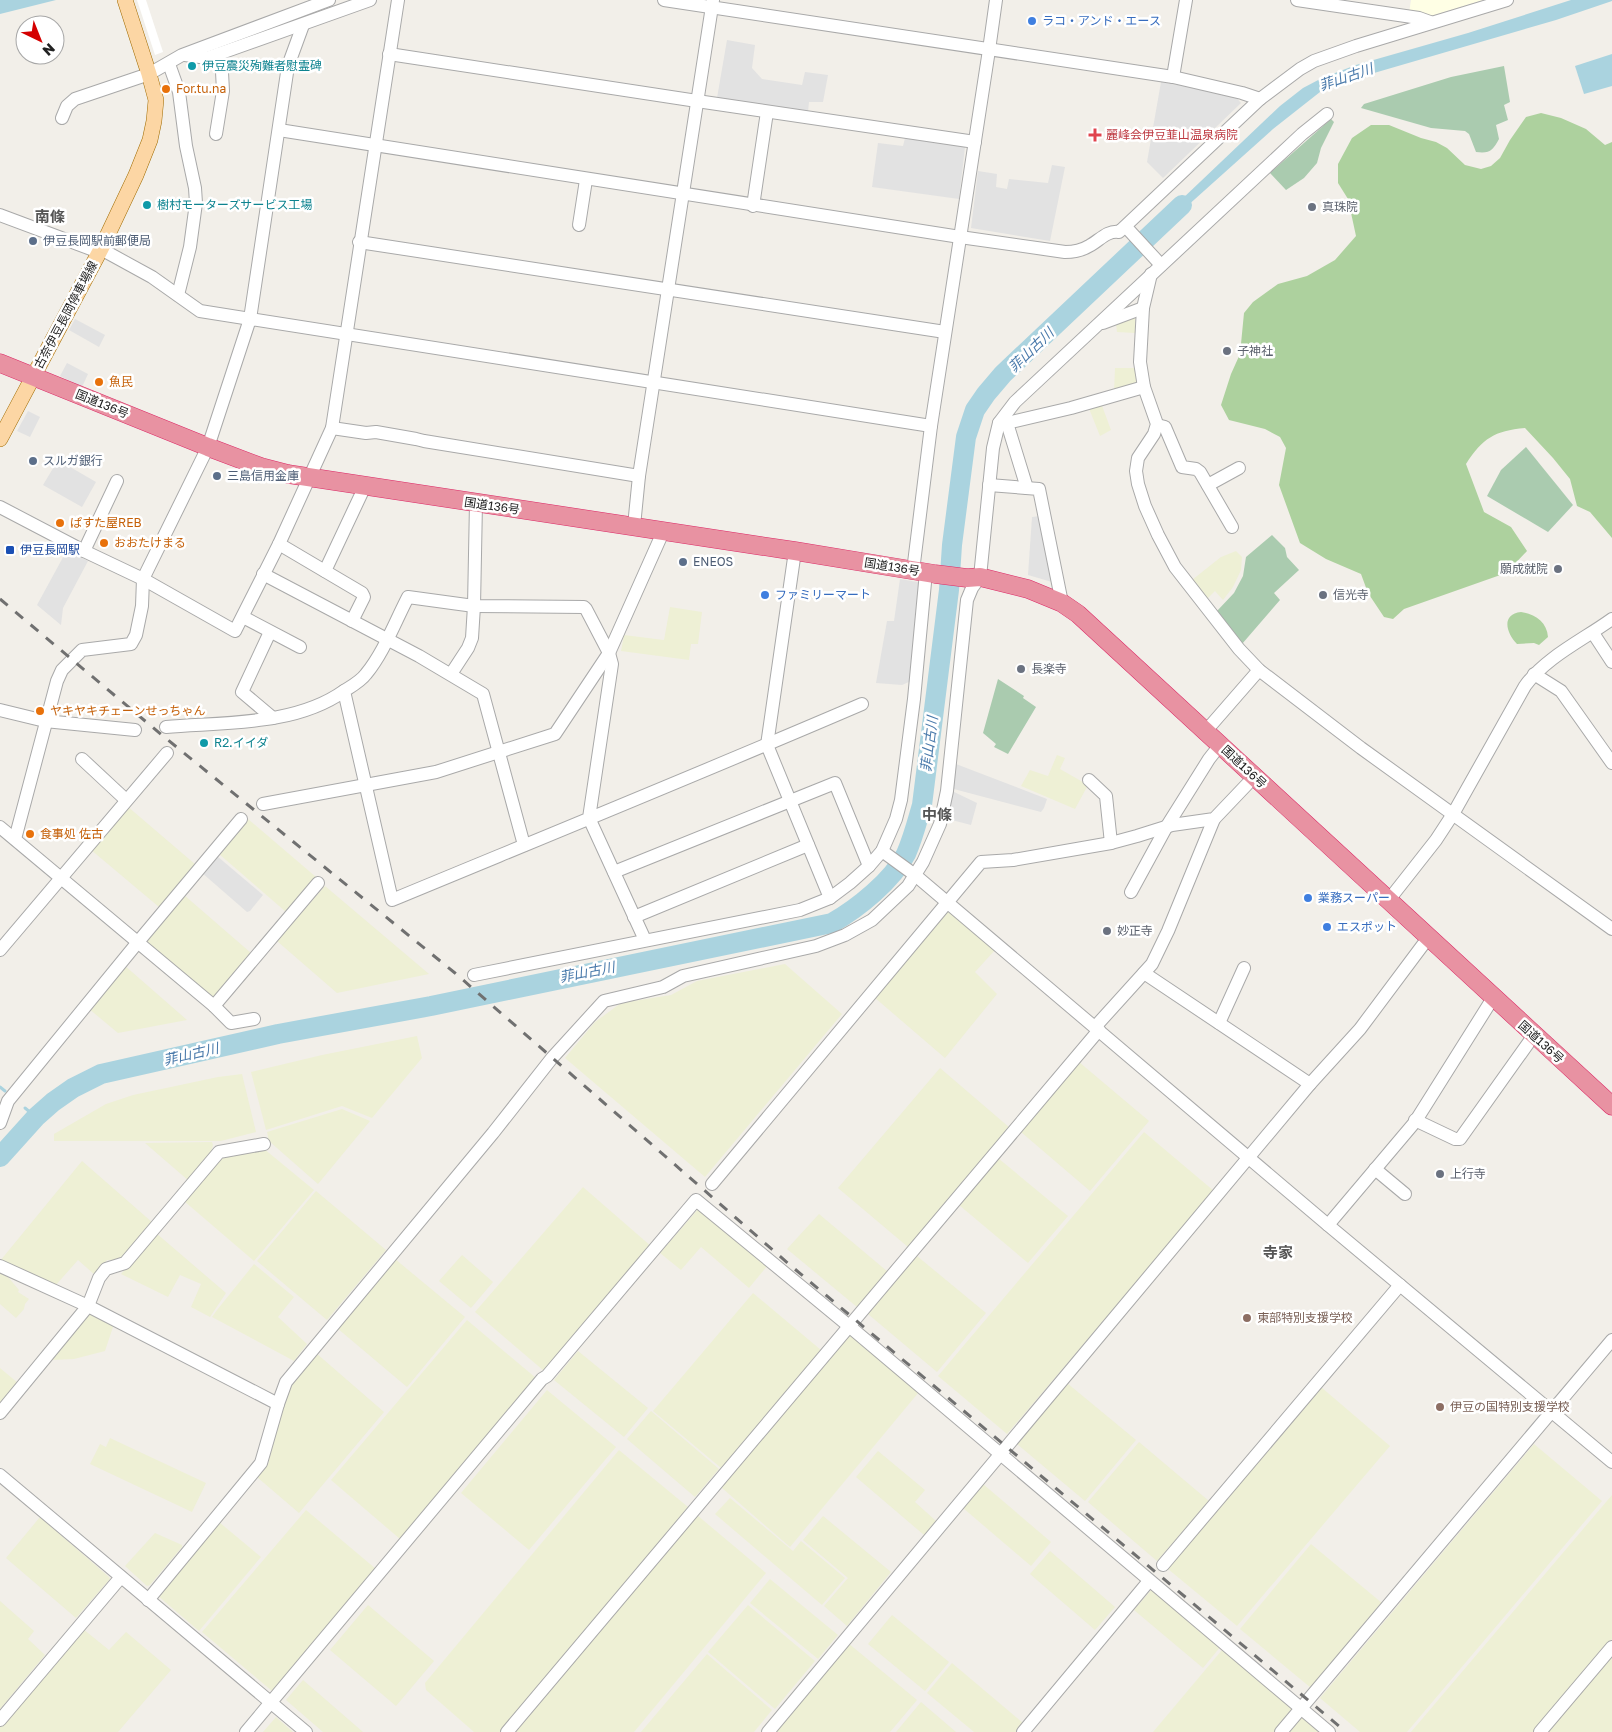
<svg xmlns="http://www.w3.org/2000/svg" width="1612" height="1732" viewBox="0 0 1612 1732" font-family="'Golos Text','Noto Sans JP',sans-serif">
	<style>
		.education { fill: #ffffe5 }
		.farmland { fill: #eef0d5 }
		.forest { fill: #add19e }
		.cemetery { fill: #aacbaf }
		.parking { fill: #e2e2e2 }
		.water { fill: #aad3df }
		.pier { fill: #fff }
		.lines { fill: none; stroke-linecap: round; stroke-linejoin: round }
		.stream { stroke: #aad3df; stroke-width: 3 }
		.river { stroke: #aad3df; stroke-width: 20 }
		.minor-casing { stroke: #a9a9a9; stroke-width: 14 }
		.major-casing { stroke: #a06b00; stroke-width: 16 }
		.highway-casing { stroke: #dc2a67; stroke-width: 19 }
		.minor { stroke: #fff; stroke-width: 12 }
		.major { stroke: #fcd6a4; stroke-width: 15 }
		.highway { stroke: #e892a2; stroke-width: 18 }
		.rail { stroke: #707070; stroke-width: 3; stroke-dasharray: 10 10; stroke-linecap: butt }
		.shop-dot { fill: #3f7fe0; stroke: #fff; stroke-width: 2 }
		.culture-dot { fill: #0f9aa8; stroke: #fff; stroke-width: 2 }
		.food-dot { fill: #e8710a; stroke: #fff; stroke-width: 2 }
		.health-dot { fill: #e0444e; stroke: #fff; stroke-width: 2 }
		.worship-dot { fill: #6b7280; stroke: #fff; stroke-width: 2 }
		.service-dot { fill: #5c6f8a; stroke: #fff; stroke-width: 2 }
		.transit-dot { fill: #1a4fb4; stroke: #fff; stroke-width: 2 }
		.education-dot { fill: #8d6e63; stroke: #fff; stroke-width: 2 }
		.labels { text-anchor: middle; stroke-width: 5; stroke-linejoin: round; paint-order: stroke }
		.shop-label { font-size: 12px; fill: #366cbe; stroke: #fff; text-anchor: start }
		.culture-label { font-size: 12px; fill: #0d838f; stroke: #fff; text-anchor: start }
		.food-label { font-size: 12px; fill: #c56008; stroke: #fff; text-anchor: start }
		.health-label { font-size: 12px; fill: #be3a42; stroke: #fff; text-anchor: start }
		.worship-label { font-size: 12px; fill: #5b616d; stroke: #fff; text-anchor: start }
		.service-label { font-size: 12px; fill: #4e5e75; stroke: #fff; text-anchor: start }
		.street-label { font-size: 12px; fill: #222; stroke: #fff }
		.transit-label { font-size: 12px; fill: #164399; stroke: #fff; text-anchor: start }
		.education-label { font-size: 12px; fill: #785e54; stroke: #fff; text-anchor: start }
		.water-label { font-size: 14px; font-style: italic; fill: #4a7aab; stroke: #fff }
		.quarter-label { font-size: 15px; font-weight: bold; fill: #555; stroke: #fff }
	</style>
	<rect width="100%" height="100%" fill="#f2efe9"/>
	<polygon class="education" points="1411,0 1483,0 1431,16 1409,13"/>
	<g class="farmland">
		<polygon points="1135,317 1135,333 1117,332 1116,323"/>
		<polygon points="1115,368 1136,368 1137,384 1114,392"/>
		<polygon points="1101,403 1111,430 1100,436 1088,406"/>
		<polygon points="1236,551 1242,557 1241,570 1233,587 1223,600 1215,591 1207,599 1192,580 1221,557"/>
		<polygon points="670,607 702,612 698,644 691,644 689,660 621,651 624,635 664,640"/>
		<polygon points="1057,755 1065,758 1060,769 1088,785 1075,809 1021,786 1030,770 1048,776"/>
		<polygon points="127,806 196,865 159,907 90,849"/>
		<polygon points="248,819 316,877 286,912 219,854"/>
		<polygon points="325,886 429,974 337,993 277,941"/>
		<polygon points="184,895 251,953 213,998 145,940"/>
		<polygon points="948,909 995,950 975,972 997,994 945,1058 874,997"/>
		<polygon points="785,964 842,1014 705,1177 565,1058 595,1022 621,1003 671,995 697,981"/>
		<polygon points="124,965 187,1020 118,1033 88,1008"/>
		<polygon points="417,1036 422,1058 372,1118 342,1106 266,1130 251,1072 322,1055"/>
		<polygon points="1079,1062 1149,1121 1090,1191 1021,1132"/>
		<polygon points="940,1068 1010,1128 908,1247 838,1188"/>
		<polygon points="242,1074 256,1132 221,1141 54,1141 54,1134 106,1104 133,1095 218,1077"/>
		<polygon points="342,1109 370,1121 318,1184 269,1141 267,1132"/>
		<polygon points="1144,1132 1214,1191 1007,1434 938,1376"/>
		<polygon points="212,1142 213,1145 211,1152 189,1181 145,1143"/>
		<polygon points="263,1148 314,1190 254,1261 184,1201 221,1156"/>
		<polygon points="998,1158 1068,1216 1028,1263 959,1205"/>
		<polygon points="82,1161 153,1223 124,1257 117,1260 107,1260 95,1275 78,1260 55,1286 0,1261"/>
		<polygon points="583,1187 652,1247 544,1371 475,1312"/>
		<polygon points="316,1191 386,1250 327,1320 257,1261"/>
		<polygon points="700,1207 768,1265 749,1288 701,1247 681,1270 660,1253"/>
		<polygon points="819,1214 888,1272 857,1307 787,1249"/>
		<polygon points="156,1233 226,1293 210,1317 191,1307 201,1284 180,1275 168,1297 121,1274"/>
		<polygon points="462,1255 493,1282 471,1308 439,1281"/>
		<polygon points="917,1256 986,1313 937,1372 868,1314"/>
		<polygon points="395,1259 465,1317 407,1387 337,1328"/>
		<polygon points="254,1264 294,1297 278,1317 307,1344 294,1361 212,1317 217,1310"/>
		<polygon points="0,1272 8,1277 19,1290 18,1292 29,1299 25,1304 24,1309 16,1318 0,1304"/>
		<polygon points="753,1293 821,1350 721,1468 653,1411"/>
		<polygon points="91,1312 112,1321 113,1327 105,1351 74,1359 52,1360 50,1359"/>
		<polygon points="467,1320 536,1378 400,1539 331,1480"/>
		<polygon points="850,1333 919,1392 790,1547 722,1488 722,1487"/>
		<polygon points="578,1351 648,1408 624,1437 554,1380"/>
		<polygon points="316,1353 384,1412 299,1513 257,1477 268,1464 288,1386"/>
		<polygon points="0,1368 18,1383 0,1406"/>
		<polygon points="1067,1383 1136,1440 1085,1501 1017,1444"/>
		<polygon points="1321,1387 1390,1446 1237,1626 1168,1569"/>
		<polygon points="547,1390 616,1447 529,1550 461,1493"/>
		<polygon points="651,1411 719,1469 695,1497 627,1439"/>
		<polygon points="110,1438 206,1483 192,1512 90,1464 100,1444 106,1447"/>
		<polygon points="1139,1442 1209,1501 1157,1561 1088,1502"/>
		<polygon points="1534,1444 1602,1501 1407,1732 1360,1732 1320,1698"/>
		<polygon points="619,1450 688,1507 500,1732 474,1732 426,1690 425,1683"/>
		<polygon points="878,1451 925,1490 915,1502 936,1521 924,1535 856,1477"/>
		<polygon points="983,1484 1051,1542 1031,1566 963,1508"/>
		<polygon points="1612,1495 1612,1639 1533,1732 1411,1732"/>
		<polygon points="730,1498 793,1551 801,1541 845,1578 822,1605 715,1514"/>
		<polygon points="306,1510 376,1569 272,1691 202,1632"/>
		<polygon points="697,1515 766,1573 634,1732 516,1732"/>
		<polygon points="823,1516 891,1572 847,1626 824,1606 848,1578 803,1540"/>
		<polygon points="40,1517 109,1577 110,1579 76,1618 6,1558"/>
		<polygon points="219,1522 261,1557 199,1631 157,1595"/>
		<polygon points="155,1533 182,1545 182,1547 150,1585 147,1586 125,1566"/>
		<polygon points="1311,1544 1382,1603 1311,1688 1240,1629"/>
		<polygon points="1050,1551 1115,1607 1095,1630 1030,1574"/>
		<polygon points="770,1579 838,1635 818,1659 750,1603"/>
		<polygon points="1153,1588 1221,1646 1203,1668 1134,1610"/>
		<polygon points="0,1601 34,1631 28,1639 45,1655 0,1709"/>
		<polygon points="368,1605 434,1661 396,1706 330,1650"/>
		<polygon points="748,1605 815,1661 775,1709 708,1652"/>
		<polygon points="892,1615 949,1662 925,1691 868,1644"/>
		<polygon points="83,1629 109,1650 126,1632 171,1670 118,1732 0,1732 0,1726"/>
		<polygon points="848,1643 917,1700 890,1732 773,1732"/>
		<polygon points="1222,1650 1294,1709 1275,1732 1153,1732"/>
		<polygon points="707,1654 772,1710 754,1732 641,1732"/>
		<polygon points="1612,1656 1612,1732 1548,1732"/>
		<polygon points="952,1663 1023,1723 1016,1732 974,1732 927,1693"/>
		<polygon points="303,1680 363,1732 323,1732 286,1700"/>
		<polygon points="921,1702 956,1732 896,1732"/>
		<polygon points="276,1717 293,1732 263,1732"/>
		<polygon points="1302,1717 1320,1732 1290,1732"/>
	</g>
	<g class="forest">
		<path d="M1541 113 1561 118 1586 129 1605 145 1612 142V538L1590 512 1577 506 1570 479 1553 458 1525 428C1494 431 1483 438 1466 464L1484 512 1511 527 1527 551 1506 573 1404 609 1393 619 1384 617 1368 593 1361 574 1326 559 1300 543 1279 485 1286 448 1280 437 1265 429 1229 420 1221 405 1231 374 1240 354 1244 313 1253 302 1278 284 1307 276 1335 260 1356 236 1348 199 1338 183V164L1352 138 1371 125H1389L1421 138 1436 142 1447 148 1465 165 1481 169 1491 166 1500 158 1510 140 1526 117Z"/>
		<path d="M1521 612C1535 614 1547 622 1548 637L1539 645 1534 643 1517 644C1506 633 1501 614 1521 612Z"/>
	</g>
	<g class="cemetery">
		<path d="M1504 66 1510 102 1504 105 1508 120 1496 125 1499 139C1493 150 1490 154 1476 152L1469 134 1465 131 1431 128 1361 108 1364 104 1451 77Z"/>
		<polygon points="1331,119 1334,122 1321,148 1317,163 1304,178 1286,190 1270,173"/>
		<polygon points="1526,447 1573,505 1548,532 1487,496 1501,470"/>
		<polygon points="1272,535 1285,548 1287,557 1299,570 1274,593 1280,600 1242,644 1217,611 1234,593 1243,576 1246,557"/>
		<polygon points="998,679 1024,696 1023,698 1036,707 1008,754 994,747 996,744 983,733"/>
	</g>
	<g class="parking">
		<polygon points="727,40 755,45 752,68 762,79 802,85 805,72 828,75 823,102 809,102 808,112 717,98"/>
		<polygon points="1161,82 1234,95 1241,103 1163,178 1147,162"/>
		<polygon points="905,138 965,147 959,199 872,187 878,143 903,146"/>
		<polygon points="1052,165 1065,167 1050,241 971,228 978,171 997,174 996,187 1007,189 1009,179 1048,183"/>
		<polygon points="75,319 105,335 99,347 69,330"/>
		<polygon points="67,363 88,374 82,387 60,376"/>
		<polygon points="28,411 40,417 30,437 17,431"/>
		<polygon points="58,460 96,482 82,507 43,485"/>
		<polygon points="1040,516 1052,582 1028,575 1032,517"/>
		<polygon points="67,550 88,561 63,608 61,625 37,605"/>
		<polygon points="900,579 923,583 911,681 902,685 876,683 887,621 894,621"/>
		<polygon points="956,764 1047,799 1044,808 1041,812 950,788"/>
		<polygon points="950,790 977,803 971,825 944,818"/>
		<polygon points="217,856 263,895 250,911 247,912 201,872"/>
	</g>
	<g class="water">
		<polygon points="0,0 56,0 0,14"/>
		<polygon points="1571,0 1612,0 1612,1 1556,20 1350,80 1320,92 1273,129 1166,225 1160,220 1280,106 1303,88 1322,78 1356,65 1468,33"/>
		<polygon points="1612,54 1612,86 1584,94 1575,66"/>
	</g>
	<polygon class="pier" points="137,0 146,0 163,52 155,55"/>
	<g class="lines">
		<g class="stream">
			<polyline points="0,1087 5,1091"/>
			<polyline points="25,1108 36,1117"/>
		</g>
		<path class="river" d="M0 1157 36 1117 53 1102 73 1088 101 1074 278 1034 431 1006 832 923C858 908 892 881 906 854 913 838 917 822 922 805L949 590 952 545 966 437 975 410 986 394 1003 374 1182 205"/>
		<g class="minor-casing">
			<g id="minor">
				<polyline points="664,0 1173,77 1242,93 1260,99"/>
				<polyline points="1297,0 1419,18 1430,22"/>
				<polyline points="389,54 697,101 975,142"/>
				<polyline points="185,55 207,58 370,0"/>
				<polyline points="169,64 179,92 186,146 195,188 196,203 190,247 178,295"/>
				<polyline points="1173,77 1186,0"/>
				<polyline points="62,118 67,106 75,99 149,74 182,55 329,0"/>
				<path d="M279 130 960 237 1065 252C1074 252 1081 251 1089 246 1099 241 1107 230 1119 232L1260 99 1300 69 1314 61 1356 46 1507 0"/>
				<polyline points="216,134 223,91 222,72 218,54"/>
				<polyline points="753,206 767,112"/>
				<polyline points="0,215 99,252"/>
				<polyline points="579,225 586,180"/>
				<polyline points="1126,227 1161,265"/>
				<polyline points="359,242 945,332"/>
				<polyline points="101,249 152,277 200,311 931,426"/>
				<polyline points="1151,274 1143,308 1140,362 1144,387 1157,424 1154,434 1138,458 1136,471 1138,484 1145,506 1158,535 1175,567 1239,649 1259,670 1361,748 1612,929"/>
				<polyline points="1103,323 1143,308"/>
				<polyline points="999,423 1007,423 1071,408 1144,387"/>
				<polyline points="1007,423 1027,488"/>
				<polyline points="1157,425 1165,427 1182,467 1196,469 1200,472 1232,527"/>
				<polyline points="332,428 366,433 376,432 416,439 424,441 639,476"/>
				<polyline points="989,485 1039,489 1062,603"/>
				<polyline points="1208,485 1239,468"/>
				<polyline points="0,507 84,551 143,579 235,631 279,544 332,428 398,0"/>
				<polyline points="634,526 639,476 713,0"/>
				<polyline points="279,544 362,593 364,597 352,621"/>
				<polyline points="84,551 117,481"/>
				<polyline points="795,551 767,745 830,898"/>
				<polyline points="325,571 365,486"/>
				<polyline points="913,571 931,426 989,50 996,0"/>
				<polyline points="263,574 419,656 483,694 524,845"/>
				<polyline points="243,617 300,647"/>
				<polyline points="270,632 242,692 273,718"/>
				<polyline points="1593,633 1612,662"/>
				<polyline points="451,674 468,648 472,638 474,606 476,503"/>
				<polyline points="1534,674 1561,691 1612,763"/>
				<polyline points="0,710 45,721 135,730"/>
				<path d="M166 727C224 722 295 726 344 691"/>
				<polyline points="1205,732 1259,670"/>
				<polyline points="82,759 126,800"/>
				<polyline points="1089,780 1106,796 1111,843"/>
				<polyline points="263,804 436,772 555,734 609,653 663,532"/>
				<polyline points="0,827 214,1006 231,1023 254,1019"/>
				<polyline points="15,839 57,681 62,670 82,650 131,644 136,635 142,606 143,579 208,447 250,319 288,66 303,25"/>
				<polyline points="882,851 915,875 1328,1225 1612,1462"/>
				<polyline points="614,872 835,783 869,866"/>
				<polyline points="1131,892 1167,826 1209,759 1220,745"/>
				<path d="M1388 901 1436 840 1453 814 1525 686C1546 657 1583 640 1612 619"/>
				<polyline points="634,917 808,845"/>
				<path d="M645 940 589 818 612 664 609 653 586 609 584 607 474 606 408 597C395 622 384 652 366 674 361 681 352 686 344 691L392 900C549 835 706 771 862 704"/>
				<polyline points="0,950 167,753"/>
				<polyline points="1144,973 1310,1084"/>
				<polyline points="474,975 800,910 830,898 850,883 869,866 882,851 896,819 901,800 914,699 926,572"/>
				<polyline points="214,1006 318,883"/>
				<polyline points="1219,1023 1244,968"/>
				<polyline points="1095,1027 1152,964 1168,931 1214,819"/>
				<polyline points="1415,1120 1455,1139 1460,1139 1534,1035"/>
				<polyline points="0,1123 8,1101 138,942 241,819"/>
				<polyline points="1375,1169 1405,1194"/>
				<polyline points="712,1184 981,862 1013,860 1111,843 1137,836 1172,825 1214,819 1254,777"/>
				<polyline points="1328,1225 1415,1122 1493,998"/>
				<polyline points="0,1266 88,1306 278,1404"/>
				<polyline points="0,1413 88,1306 99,1278 106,1269 125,1263 219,1152 264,1144"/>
				<polyline points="0,1475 306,1732"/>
				<polyline points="1163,1565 1400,1285"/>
				<polyline points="148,1600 261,1463 278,1404 286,1382 493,1133 552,1058 604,1001 663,987 683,976 816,946 845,935 872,920 908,886 923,862 940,824 947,791 967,600 972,588 980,577 993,448 999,423 1015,402 1302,134 1327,114"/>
				<polyline points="0,1720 121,1577"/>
				<polyline points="246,1732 542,1379 547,1376 696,1200 849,1326 1329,1732"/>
				<polyline points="507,1732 1099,1030"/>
				<polyline points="768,1732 1310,1084 1360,1029 1428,938"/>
				<polyline points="1023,1732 1149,1581"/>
				<polyline points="1281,1732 1612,1340"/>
				<polyline points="1540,1732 1612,1647"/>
			</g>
		</g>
		<g class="major-casing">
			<polyline id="major" points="0,439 101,249 136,175 150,140 154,121 156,100 149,74 125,0"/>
		</g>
		<g class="highway-casing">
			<polyline id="highway" points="0,363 208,447 261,467 288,474 795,551 935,574 967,578 980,577 1028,589 1062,603 1078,614 1612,1106"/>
		</g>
		<use href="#minor" class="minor"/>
		<use href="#major" class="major"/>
		<use href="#highway" class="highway"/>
		<polyline class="rail" points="0,599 163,736 455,973 790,1265 1346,1732"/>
	</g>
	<g class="shop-dot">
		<circle cx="1032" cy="21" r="5"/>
		<circle cx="765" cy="595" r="5"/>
		<circle cx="1308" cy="898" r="5"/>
		<circle cx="1327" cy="927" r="5"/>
	</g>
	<g class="culture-dot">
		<circle cx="192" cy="66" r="5"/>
		<circle cx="147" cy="205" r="5"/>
		<circle cx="204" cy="743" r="5"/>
	</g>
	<g class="food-dot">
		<circle cx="166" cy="89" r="5"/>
		<circle cx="99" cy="382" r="5"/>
		<circle cx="60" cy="523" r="5"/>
		<circle cx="104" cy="543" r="5"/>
		<circle cx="40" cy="711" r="5"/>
		<circle cx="30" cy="834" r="5"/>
	</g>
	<path class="health-dot" d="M1092.5 127.5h5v5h5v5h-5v5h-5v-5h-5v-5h5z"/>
	<g class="worship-dot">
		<circle cx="1312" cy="207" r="5"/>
		<circle cx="1227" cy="351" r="5"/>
		<circle cx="1558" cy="569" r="5"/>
		<circle cx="1323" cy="595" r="5"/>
		<circle cx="1021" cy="669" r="5"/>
		<circle cx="1107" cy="931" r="5"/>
		<circle cx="1440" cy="1174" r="5"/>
	</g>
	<g class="service-dot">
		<circle cx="33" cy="241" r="5"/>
		<circle cx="33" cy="461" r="5"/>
		<circle cx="217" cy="476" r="5"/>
		<circle cx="683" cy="562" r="5"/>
	</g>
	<rect class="transit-dot" x="5" y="545" width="10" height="10" rx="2.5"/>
	<g class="education-dot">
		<circle cx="1247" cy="1318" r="5"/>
		<circle cx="1440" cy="1407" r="5"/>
	</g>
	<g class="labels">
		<g class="shop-label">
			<text x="1042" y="25">ラコ・アンド・エース</text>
			<text x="775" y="599">ファミリーマート</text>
			<text x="1318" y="902">業務スーパー</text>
			<text x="1337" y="931">エスポット</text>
		</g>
		<g class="culture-label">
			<text x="202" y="70">伊豆震災殉難者慰霊碑</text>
			<text x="157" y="209">樹村モーターズサービス工場</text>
			<text x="214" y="747">R2.イイダ</text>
		</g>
		<g class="food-label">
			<text x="176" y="93">For.tu.na</text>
			<text x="109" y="386">魚民</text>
			<text x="70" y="527">ぱすた屋REB</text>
			<text x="114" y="547">おおたけまる</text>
			<text x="50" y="715">ヤキヤキチェーンせっちゃん</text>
			<text x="40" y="838">食事処 佐古</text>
		</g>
		<g class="health-label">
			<text x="1106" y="139">麗峰会伊豆韮山温泉病院</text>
		</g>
		<g class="worship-label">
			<text x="1322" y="211">真珠院</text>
			<text x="1237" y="355">子神社</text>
			<text x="1548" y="573" text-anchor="end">願成就院</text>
			<text x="1333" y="599">信光寺</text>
			<text x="1031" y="673">長楽寺</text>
			<text x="1117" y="935">妙正寺</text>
			<text x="1450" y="1178">上行寺</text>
		</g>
		<g class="service-label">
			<text x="43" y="245">伊豆長岡駅前郵便局</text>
			<text x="43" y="465">スルガ銀行</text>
			<text x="227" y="480">三島信用金庫</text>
			<text x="693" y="566">ENEOS</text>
		</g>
		<g class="street-label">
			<text transform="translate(66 315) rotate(-62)" y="4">古奈伊豆長岡停車場線</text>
			<text transform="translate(102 404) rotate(22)" y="4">国道136号</text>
			<text transform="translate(492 506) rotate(8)" y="4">国道136号</text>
			<text transform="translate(892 567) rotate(9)" y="4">国道136号</text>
			<text transform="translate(1244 767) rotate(43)" y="4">国道136号</text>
			<text transform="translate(1541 1042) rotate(42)" y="4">国道136号</text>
		</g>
		<g class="transit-label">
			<text x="20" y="554">伊豆長岡駅</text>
		</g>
		<g class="education-label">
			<text x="1257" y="1322">東部特別支援学校</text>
			<text x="1450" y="1411">伊豆の国特別支援学校</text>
		</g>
		<g class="water-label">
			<text transform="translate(1346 77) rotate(-19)" y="5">菲山古川</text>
			<text transform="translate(1031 350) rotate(-44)" y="5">菲山古川</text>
			<text transform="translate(929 744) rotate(-83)" y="5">菲山古川</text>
			<text transform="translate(587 972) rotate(-11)" y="5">菲山古川</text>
			<text transform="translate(191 1054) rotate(-13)" y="5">菲山古川</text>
		</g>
		<g class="quarter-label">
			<text x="50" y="222">南條</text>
			<text x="937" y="820">中條</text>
			<text x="1278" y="1258">寺家</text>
		</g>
	</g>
	<g transform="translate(40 40) rotate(137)"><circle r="24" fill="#ffffff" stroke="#a7a7a7"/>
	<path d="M0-4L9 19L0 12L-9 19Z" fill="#d40000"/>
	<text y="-8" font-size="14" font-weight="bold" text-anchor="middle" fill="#222222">N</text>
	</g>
</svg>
